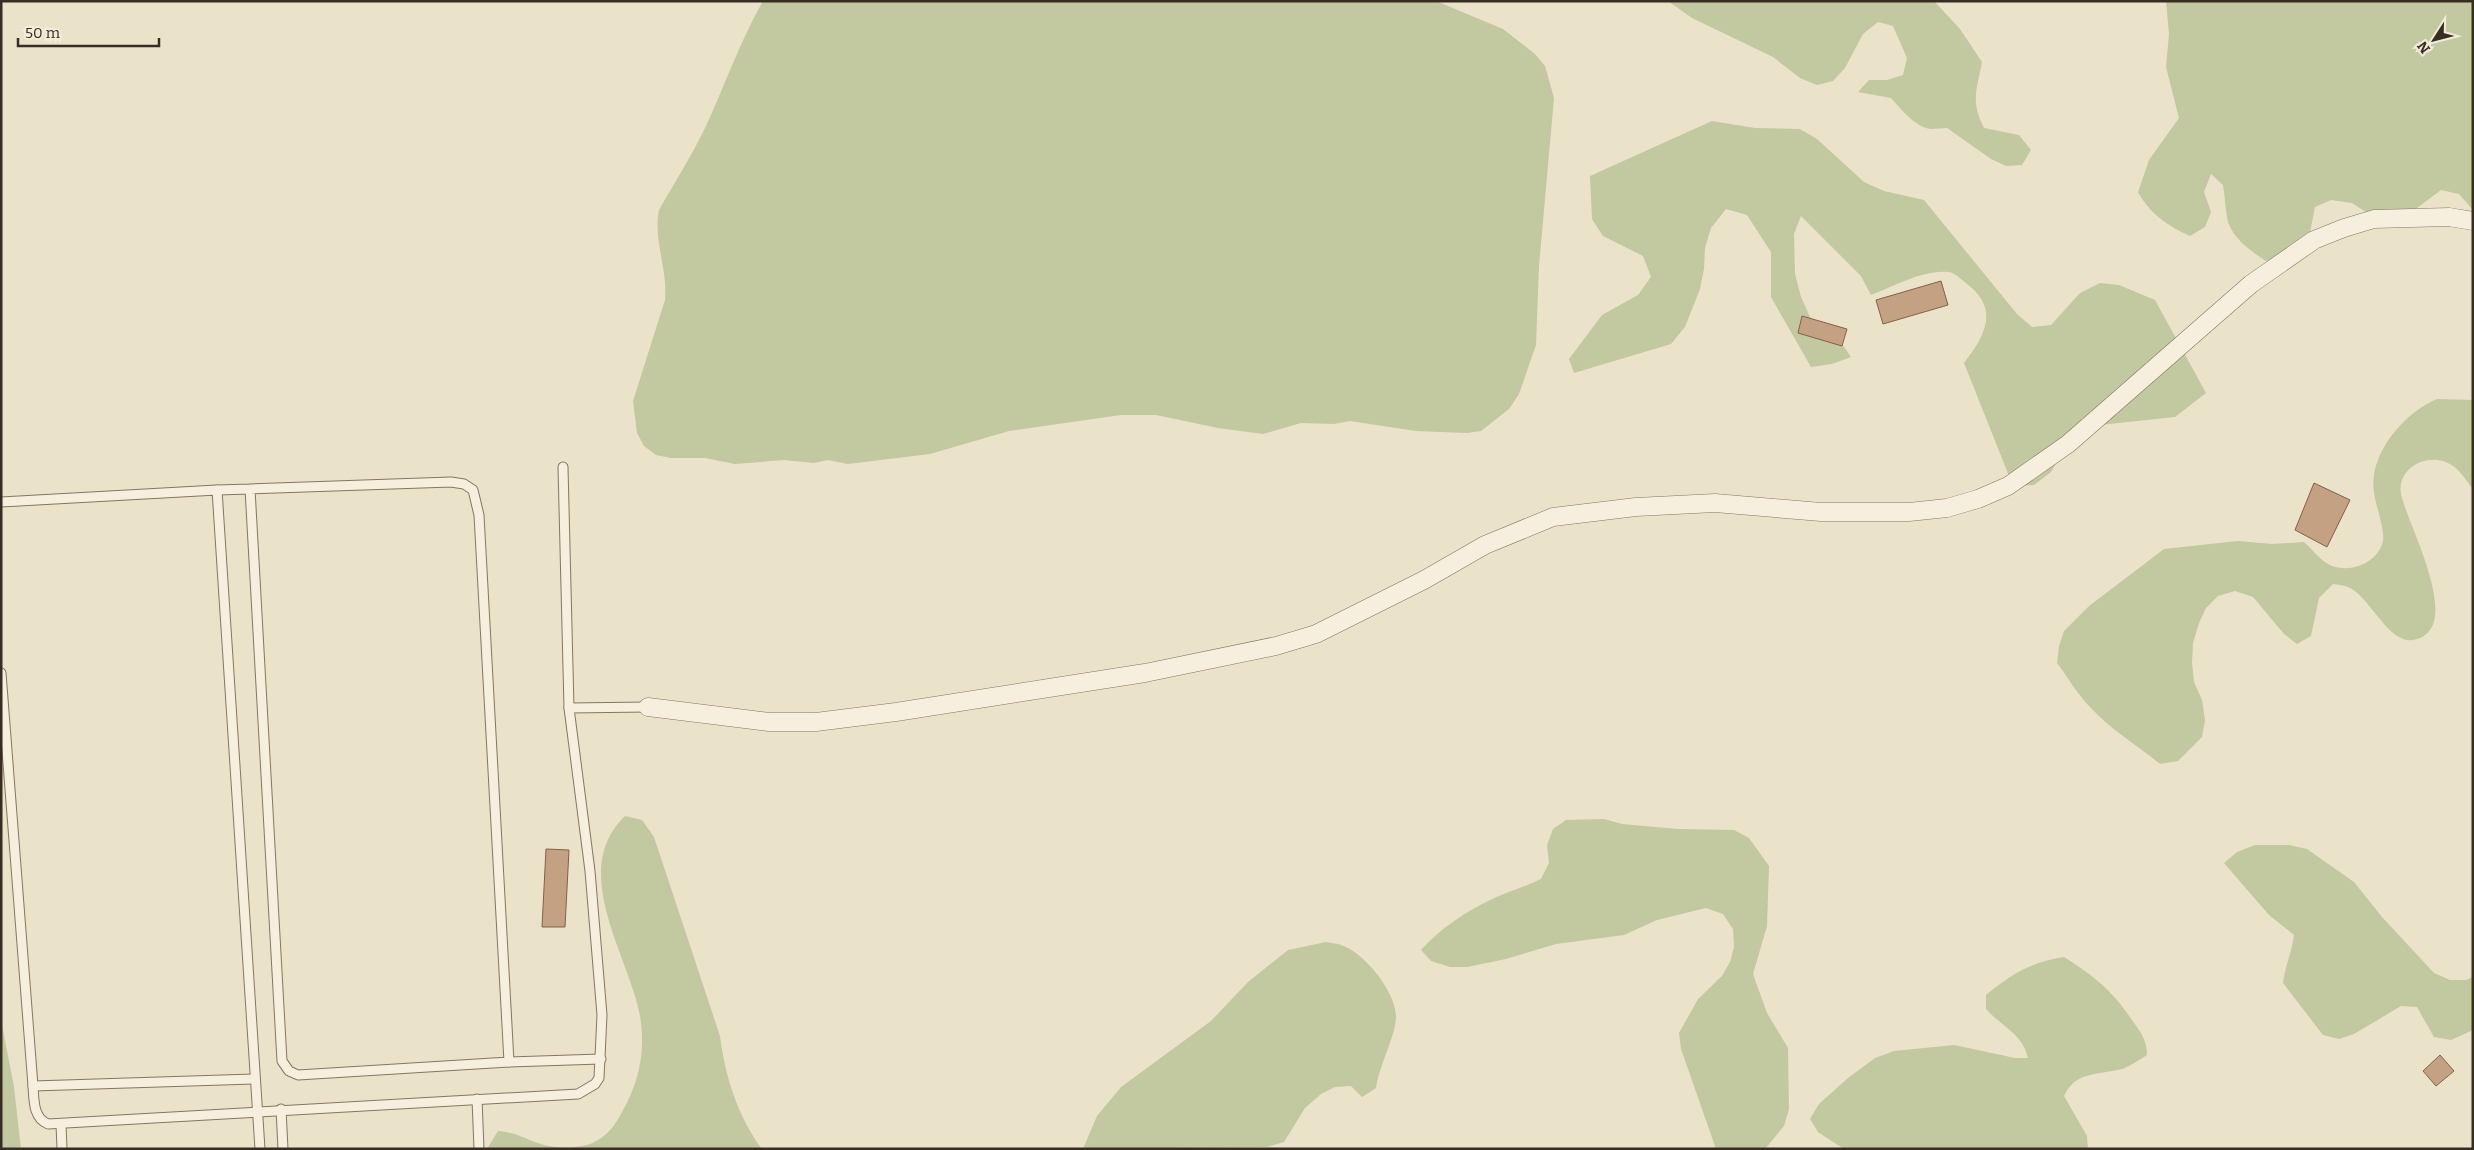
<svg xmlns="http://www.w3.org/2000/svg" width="2474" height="1150" viewBox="0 0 2474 1150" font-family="Bitter,serif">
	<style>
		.green { fill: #c2c89f }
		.building { fill: #c5a184; stroke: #826148 }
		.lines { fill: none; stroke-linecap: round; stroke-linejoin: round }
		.service-casing { stroke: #867560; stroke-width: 11 }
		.minor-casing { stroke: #867560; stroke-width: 19 }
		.service { stroke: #f6efdd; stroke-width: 9 }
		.minor { stroke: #f6efdd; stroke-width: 18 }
	</style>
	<rect width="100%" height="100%" fill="#ebe2ca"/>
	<g class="green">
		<path d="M763 1H1436L1503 29 1535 54 1545 66 1554 98 1539 266 1536 345 1519 394 1509 409 1481 431 1467 433 1416 431 1350 421 1334 424 1301 423 1263 434 1218 428 1156 415H1121L1009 431 930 454 848 464 828 460 814 463 784 460 735 464 705 458H671L656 455 644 446 637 433 633 401 665 300C668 269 653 240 659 210 675 182 692 155 706 126 725 85 740 41 763 1Z"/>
		<path d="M1668 1H1934L1960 29 1982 62C1977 90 1970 100 1984 128L2019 135 2031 150 2022 165 2006 166 1991 159 1947 128C1942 128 1935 129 1930 129 1914 126 1901 109 1891 98L1858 92 1869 80H1887L1903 75 1907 58 1893 26 1878 22 1863 34 1845 68 1833 81 1817 85 1800 78 1773 57 1692 18Z"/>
		<path d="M2166 1H2473V210L2459 194 2441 190 2413 211 2369 214 2352 203 2331 200 2315 207 2309 237 2284 258 2266 261C2251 251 2230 237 2227 217 2225 206 2225 196 2223 185L2211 174 2204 192 2211 212 2205 227 2190 236C2168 226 2150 214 2138 192L2149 160 2179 118 2166 67 2169 34Z"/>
		<path d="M1712 121 1755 128 1800 129 1817 139 1864 182 1884 191 1924 200 2017 314 2032 327 2051 325 2080 293 2100 283 2119 285 2155 300 2206 393 2175 417 2090 426 2072 438 2051 472 2034 485 2013 486 1964 363C1985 336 2000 309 1967 284 1962 280 1954 272 1948 272 1922 270 1895 286 1871 295L1861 276 1801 216 1794 234 1795 274 1801 297 1810 317 1840 341 1851 357 1832 364 1811 367 1771 297V252L1747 215 1726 209 1711 228 1705 248 1704 269 1700 289 1685 327 1671 344 1574 373 1569 359 1602 315 1638 295 1651 277 1643 256 1603 236 1592 219 1590 176Z"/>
		<path d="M2437 399 2473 400V489C2467 482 2461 471 2453 466 2432 450 2396 466 2401 494 2407 524 2467 631 2413 640 2388 644 2370 596 2348 587 2344 585 2338 585 2333 584L2319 598 2311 636 2297 644 2284 634 2253 597 2235 591 2218 596 2206 608 2199 623 2193 643 2192 663 2194 682 2202 700 2205 720 2202 737 2178 761 2160 764C2137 745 2111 730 2090 707 2077 694 2068 677 2057 663L2059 646 2064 631 2089 606 2164 549 2238 541 2272 544 2304 542C2312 549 2321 561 2330 565 2350 574 2378 563 2383 541 2385 529 2375 504 2374 492 2368 454 2405 412 2437 399Z"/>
		<path d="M625 816 642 820 654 837 720 1036C725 1076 738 1117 762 1149H487L498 1131C517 1132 526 1140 544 1145 555 1148 571 1148 582 1146 601 1143 613 1129 621 1114 639 1083 646 1051 640 1016 629 955 568 871 625 816Z"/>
		<path d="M1604 819 1622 824 1678 829 1734 830 1749 838 1769 866 1767 926 1753 974 1767 1013 1788 1048 1789 1109 1784 1126 1765 1149H1716L1681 1049 1679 1033 1698 999 1722 976 1730 962 1734 947 1733 929 1723 914 1706 908 1657 920 1624 935 1556 944 1506 959 1467 967H1450L1431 961 1421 950C1440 929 1465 912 1490 900 1507 892 1525 887 1541 879L1549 863 1547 845 1553 829 1566 820Z"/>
		<path d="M2255 845H2289L2307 849 2354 882 2382 917 2434 973 2450 980H2466L2473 977V1030L2451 1040 2434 1037 2417 1007 2401 1006 2354 1034 2339 1039 2323 1035 2283 983C2285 966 2292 952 2294 935L2269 915 2224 863 2237 852Z"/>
		<path d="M1326 942C1330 943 1336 943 1341 945 1364 952 1397 993 1396 1018 1395 1037 1379 1066 1376 1088L1362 1097 1351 1086 1335 1087 1321 1094 1305 1108 1284 1142 1267 1147 1083 1149 1097 1116 1121 1087 1211 1021 1248 982 1288 950Z"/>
		<path d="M2064 957C2095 977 2111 989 2132 1020 2141 1033 2147 1040 2147 1055 2139 1060 2131 1066 2122 1069 2099 1075 2075 1071 2064 1096L2087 1136 2088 1149H1844L1818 1132 1810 1119 1819 1104 1848 1078 1875 1058 1894 1051 1954 1045 2015 1058H2028C2023 1034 2001 1026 1986 1009V995C2011 974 2031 962 2064 957Z"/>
		<polygon points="1,1020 14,1087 21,1149 1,1149"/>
	</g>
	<g class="building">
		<polygon points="1941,281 1948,305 1883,324 1876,300"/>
		<polygon points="1802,316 1847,329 1842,346 1798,333"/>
		<polygon points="2314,483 2350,500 2327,547 2295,530"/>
		<polygon points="546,849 569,850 565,927 542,927"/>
		<polygon points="2440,1055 2454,1071 2436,1086 2423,1071"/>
	</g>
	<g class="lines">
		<g class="service-casing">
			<g id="service">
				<polyline points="563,467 569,708"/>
				<polyline points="217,490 250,489 451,482 464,484 473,490 479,515 509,1062 298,1075 289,1071 282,1061 250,489"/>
				<polyline points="1,502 217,490 260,1149"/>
				<path d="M1 673 33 1086C34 1100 33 1118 48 1124L578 1094 595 1084 599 1078 602 1015 590 871 569 708 648 707"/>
				<polyline points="509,1062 601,1059"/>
				<polyline points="33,1086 254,1079"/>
				<polyline points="477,1099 479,1149"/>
				<polyline points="281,1109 283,1149"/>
				<polyline points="61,1124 62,1149"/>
			</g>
		</g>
		<g class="minor-casing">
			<polyline id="minor" points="648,707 769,722 816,722 896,712 1145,673 1276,646 1316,634 1424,580 1485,545 1553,517 1636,507 1715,503 1821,512 1909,512 1947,508 1978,499 2008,486 2068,444 2251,284 2314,240 2344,228 2374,219 2449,217 2473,221"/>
		</g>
		<use href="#service" class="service"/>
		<use href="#minor" class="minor"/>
	</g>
	<rect width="2474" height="1150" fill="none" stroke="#382d22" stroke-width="5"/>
	<g transform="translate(2434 40) rotate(234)" stroke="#f3ecd9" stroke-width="4" paint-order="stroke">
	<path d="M0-4L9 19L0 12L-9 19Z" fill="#382d22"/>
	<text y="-8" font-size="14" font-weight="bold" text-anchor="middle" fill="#382d22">N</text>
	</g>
	<path d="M18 38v8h141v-8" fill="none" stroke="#382d22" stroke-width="2.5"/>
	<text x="25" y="38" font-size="15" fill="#382d22" stroke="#f3ecd9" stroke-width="4" paint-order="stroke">50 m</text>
</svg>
